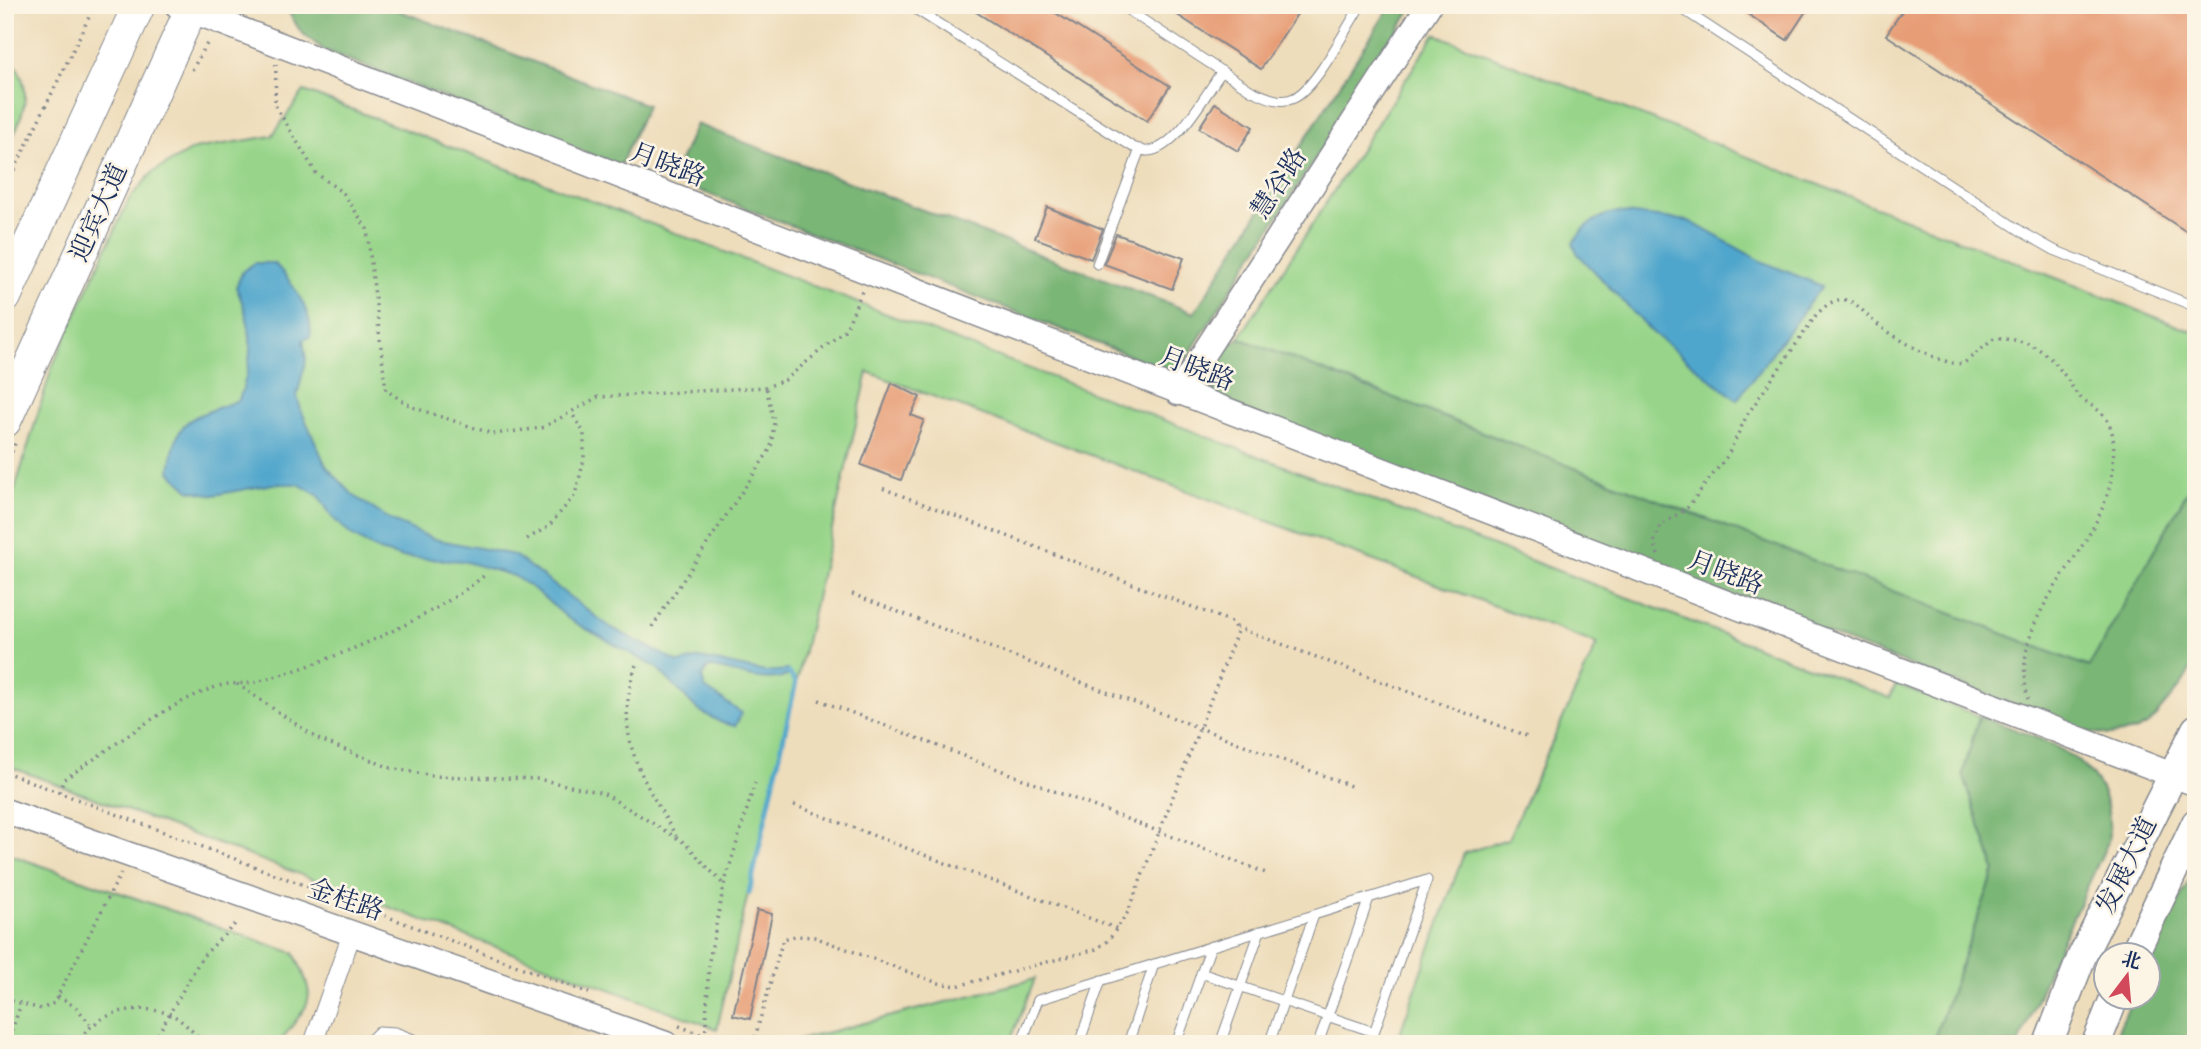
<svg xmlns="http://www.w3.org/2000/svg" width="2201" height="1049" viewBox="0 0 2201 1049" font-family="'IM FELL Double Pica','Noto Serif SC',serif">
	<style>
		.green { fill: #98d58a; stroke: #5a8274; stroke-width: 2 }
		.forest { fill: #7ab676; stroke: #4a726a; stroke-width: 2 }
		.water { fill: #4fa6cc; stroke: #356a95; stroke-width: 2 }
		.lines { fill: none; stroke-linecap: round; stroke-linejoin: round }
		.stream { stroke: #4fa6cc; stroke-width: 5 }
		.building { fill: #e79d76 }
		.lane-casing { stroke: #84868c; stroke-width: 11 }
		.street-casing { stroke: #84868c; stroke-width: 20 }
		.secondary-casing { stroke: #84868c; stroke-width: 27 }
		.primary-casing { stroke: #84868c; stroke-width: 31 }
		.highway-casing { stroke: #84868c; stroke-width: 34 }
		.path { stroke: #84868c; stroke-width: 3.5; stroke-dasharray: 2 5; stroke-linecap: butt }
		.lane { stroke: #fff; stroke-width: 9 }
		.street { stroke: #fff; stroke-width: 18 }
		.secondary { stroke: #fff; stroke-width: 24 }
		.primary { stroke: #fff; stroke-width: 28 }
		.highway { stroke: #fff; stroke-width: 32 }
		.labels { text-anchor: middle; stroke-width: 5; stroke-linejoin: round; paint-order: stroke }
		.street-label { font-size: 26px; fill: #1b2f5e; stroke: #fcf5e5 }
	</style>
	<rect width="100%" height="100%" fill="#fcf5e5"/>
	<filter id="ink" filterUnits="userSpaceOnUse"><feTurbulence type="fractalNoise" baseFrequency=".0143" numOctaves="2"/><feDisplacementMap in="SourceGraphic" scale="14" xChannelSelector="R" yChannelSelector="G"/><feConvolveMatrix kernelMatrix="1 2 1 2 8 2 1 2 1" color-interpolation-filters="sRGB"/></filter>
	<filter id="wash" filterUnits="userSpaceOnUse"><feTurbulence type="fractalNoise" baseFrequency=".00686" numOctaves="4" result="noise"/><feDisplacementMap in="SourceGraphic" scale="28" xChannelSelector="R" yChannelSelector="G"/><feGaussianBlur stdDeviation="1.57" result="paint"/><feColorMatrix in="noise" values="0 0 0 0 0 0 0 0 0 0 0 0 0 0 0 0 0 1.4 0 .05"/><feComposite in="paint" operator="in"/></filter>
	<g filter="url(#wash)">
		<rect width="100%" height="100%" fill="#edb"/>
		<g class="green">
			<polygon points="1435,34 2196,333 2196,476 2089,667 1239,338"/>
			<path d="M5 52C39 87 23 115 5 154Z"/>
			<polygon points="304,91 1890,698 1896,684 1979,716 1963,774 1995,870 1932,1044 1396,1044 1464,853 1508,839 1597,644 868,372 717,1029 5,765 5,522 52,367 129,199 153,172 194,149 272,136"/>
			<path d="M5 853 294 953C321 1007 308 1000 279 1044H5Z"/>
			<polygon points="1035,979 1009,1044 783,1044"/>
		</g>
		<g class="forest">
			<polygon points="284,5 384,5 647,105 620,166 324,50 301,32"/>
			<polygon points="1391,5 1414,5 1186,359 1170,371 672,180 696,124 1194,313"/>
			<path d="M1239 338 2089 667 2196 476V660L2180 687 2149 724 2135 731 2110 735 2082 731 1217 401C1206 379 1218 351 1239 338Z"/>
			<path d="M1979 716C2041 740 2120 757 2108 842L2050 967 2019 1044H1932L1995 870 1963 774Z"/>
			<polygon points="2196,866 2196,1044 2112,1044 2133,997 2148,996 2149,962"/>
		</g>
		<g class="water">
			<path d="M1617 212 1689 221 1761 261 1822 286 1737 400 1652 332 1578 254 1573 244C1582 227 1598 216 1617 212Z"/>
			<path d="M255 263H274C290 279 315 314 310 337L303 340 306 360 297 396 301 410 326 466 353 495 390 520 434 539 514 555 610 627 679 663 700 658 765 672 788 670 790 675C763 685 736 671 708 667L702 677 705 688 742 713 735 726 722 723 698 710 657 668 570 620 535 590 514 576 463 561 401 557 379 551 351 535 332 517 319 496 298 484H273L214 495 189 490 170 472C176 413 190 420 239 400 254 356 255 330 236 287L243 271Z"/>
		</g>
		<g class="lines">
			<polyline class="stream" points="749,893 796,682 789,673"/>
		</g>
		<g id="blocks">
			<g class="building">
				<polygon points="965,5 1043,5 1170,86 1147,121"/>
				<polygon points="1162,5 1303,5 1261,69"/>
				<polygon points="1734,5 1810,5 1787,40"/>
				<polygon points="1906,5 2196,5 2196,238 1886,35"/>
				<polygon points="1215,103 1253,127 1238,151 1199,128"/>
				<polygon points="1047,207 1103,229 1091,259 1035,238"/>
				<polygon points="1116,234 1184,258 1172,289 1104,264"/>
				<polygon points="892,383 920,397 911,415 924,420 901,480 861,465"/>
				<polygon points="757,910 772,914 750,1019 733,1015"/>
			</g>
		</g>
	</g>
	<g filter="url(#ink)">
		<use href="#blocks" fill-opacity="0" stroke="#84868c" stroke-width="2"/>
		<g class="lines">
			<g class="lane-casing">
				<g id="lane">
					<path d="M909 5 1133 147C1137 148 1144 152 1148 151 1176 150 1207 92 1222 71"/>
					<path d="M1120 5 1252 91C1265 96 1280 105 1294 98 1317 87 1346 28 1361 5"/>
					<polyline points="1676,5 2024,233 2054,250 2196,307"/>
					<polyline points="1097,264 1140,149"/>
					<polyline points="1201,973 1374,1032"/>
					<polyline points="366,1044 379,1031 395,1032 426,1044"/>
					<polyline points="1021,1044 1038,1000 1427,880 1370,1044"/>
					<polyline points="1079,1044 1101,980"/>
					<polyline points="1128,1044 1154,964"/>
					<polyline points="1176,1044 1211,946"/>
					<polyline points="1220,1044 1260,931"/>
					<polyline points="1269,1044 1314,915"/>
					<polyline points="1318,1044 1369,898"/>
				</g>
			</g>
			<g class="street-casing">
				<polyline id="street" points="313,1044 352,933"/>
			</g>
			<g class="secondary-casing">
				<g id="secondary">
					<polyline points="177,5 2196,784"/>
					<polyline points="1178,393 1429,5"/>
					<polyline points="5,811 666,1044"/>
				</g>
			</g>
			<g class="primary-casing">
				<g id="primary">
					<polyline points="2134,954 2196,823"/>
					<polyline points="2048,1044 2082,956 2196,729"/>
					<polyline points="2096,1044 2115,996"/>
				</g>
			</g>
			<g class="highway-casing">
				<g id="highway">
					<polyline points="5,297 139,5"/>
					<polyline points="5,421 193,5"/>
				</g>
			</g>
			<g class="path">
				<polyline points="276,64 275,105 316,173 344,194 367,229 386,390 412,407 493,434 542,428 598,397 766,387 785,380 846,329 862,291"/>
				<polyline points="192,70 209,40"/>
				<polyline points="5,189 95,5"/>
				<polyline points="5,472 15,443"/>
				<polyline points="527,539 548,527 575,495 584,460 584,433 571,412"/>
				<path d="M1658 555 1654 542 1660 526 1687 508 1728 455 1747 415 1817 314C1825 306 1834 298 1846 300 1857 302 1864 313 1872 320 1887 333 1945 369 1964 363L1994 339C2035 337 2054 357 2074 390 2083 404 2101 407 2108 422 2115 434 2114 451 2113 464 2107 555 2005 604 2028 699"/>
				<polyline points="852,594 1353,787"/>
				<polyline points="652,627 771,448 774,422 766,387"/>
				<polyline points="1236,627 1527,736"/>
				<path d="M636 665C612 736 641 776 676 836"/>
				<polyline points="237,684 318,739 391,768 433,776 538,779 603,793 685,843 724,885"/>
				<polyline points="819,700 1266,873"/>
				<polyline points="5,772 589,993"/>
				<path d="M59 792 64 779C114 748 163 704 219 686 230 682 244 685 256 682 325 664 431 620 486 574"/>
				<polyline points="794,805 1118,929"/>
				<polyline points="58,996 77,1008 90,1024"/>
				<polyline points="5,999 41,1009 54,1003 121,873"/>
				<polyline points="679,1026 726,1044"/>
				<polyline points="158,1034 202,957 236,923"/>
				<polyline points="7,1044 21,1004"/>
				<path d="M76 1044C96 1013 131 1003 167 1013 181 1017 194 1034 205 1044"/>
				<polyline points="705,1044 709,961 724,885 755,783"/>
				<polyline points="753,1044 783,939 795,936 814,937 938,983 957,986 1096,949 1108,941 1128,912 1237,632 1232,622 1224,619 882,488"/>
			</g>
			<use href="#lane" class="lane"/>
			<use href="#street" class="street"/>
			<use href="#secondary" class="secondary"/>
			<use href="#primary" class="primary"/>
			<use href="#highway" class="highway"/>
		</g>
	</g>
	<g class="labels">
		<g class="street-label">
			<text transform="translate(668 164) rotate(21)" y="9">月晓路</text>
			<text transform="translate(1278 183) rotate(-57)" y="9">慧谷路</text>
			<text transform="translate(98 212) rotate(-66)" y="9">迎宾大道</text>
			<text transform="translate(1197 368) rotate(21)" y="9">月晓路</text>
			<text transform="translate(1726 572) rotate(21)" y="9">月晓路</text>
			<text transform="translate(2126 865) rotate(-64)" y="9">发展大道</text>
			<text transform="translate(346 899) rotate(19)" y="9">金桂路</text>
		</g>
	</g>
	<rect width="2201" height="1049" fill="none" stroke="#fcf5e5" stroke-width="28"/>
	<g transform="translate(2127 976) rotate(16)"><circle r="33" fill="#fcf5e5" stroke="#a2a6af" stroke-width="2"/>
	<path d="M0-5L12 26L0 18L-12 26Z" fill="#d1495b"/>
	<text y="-10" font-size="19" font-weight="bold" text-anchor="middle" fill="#1b2f5e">北</text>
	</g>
</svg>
